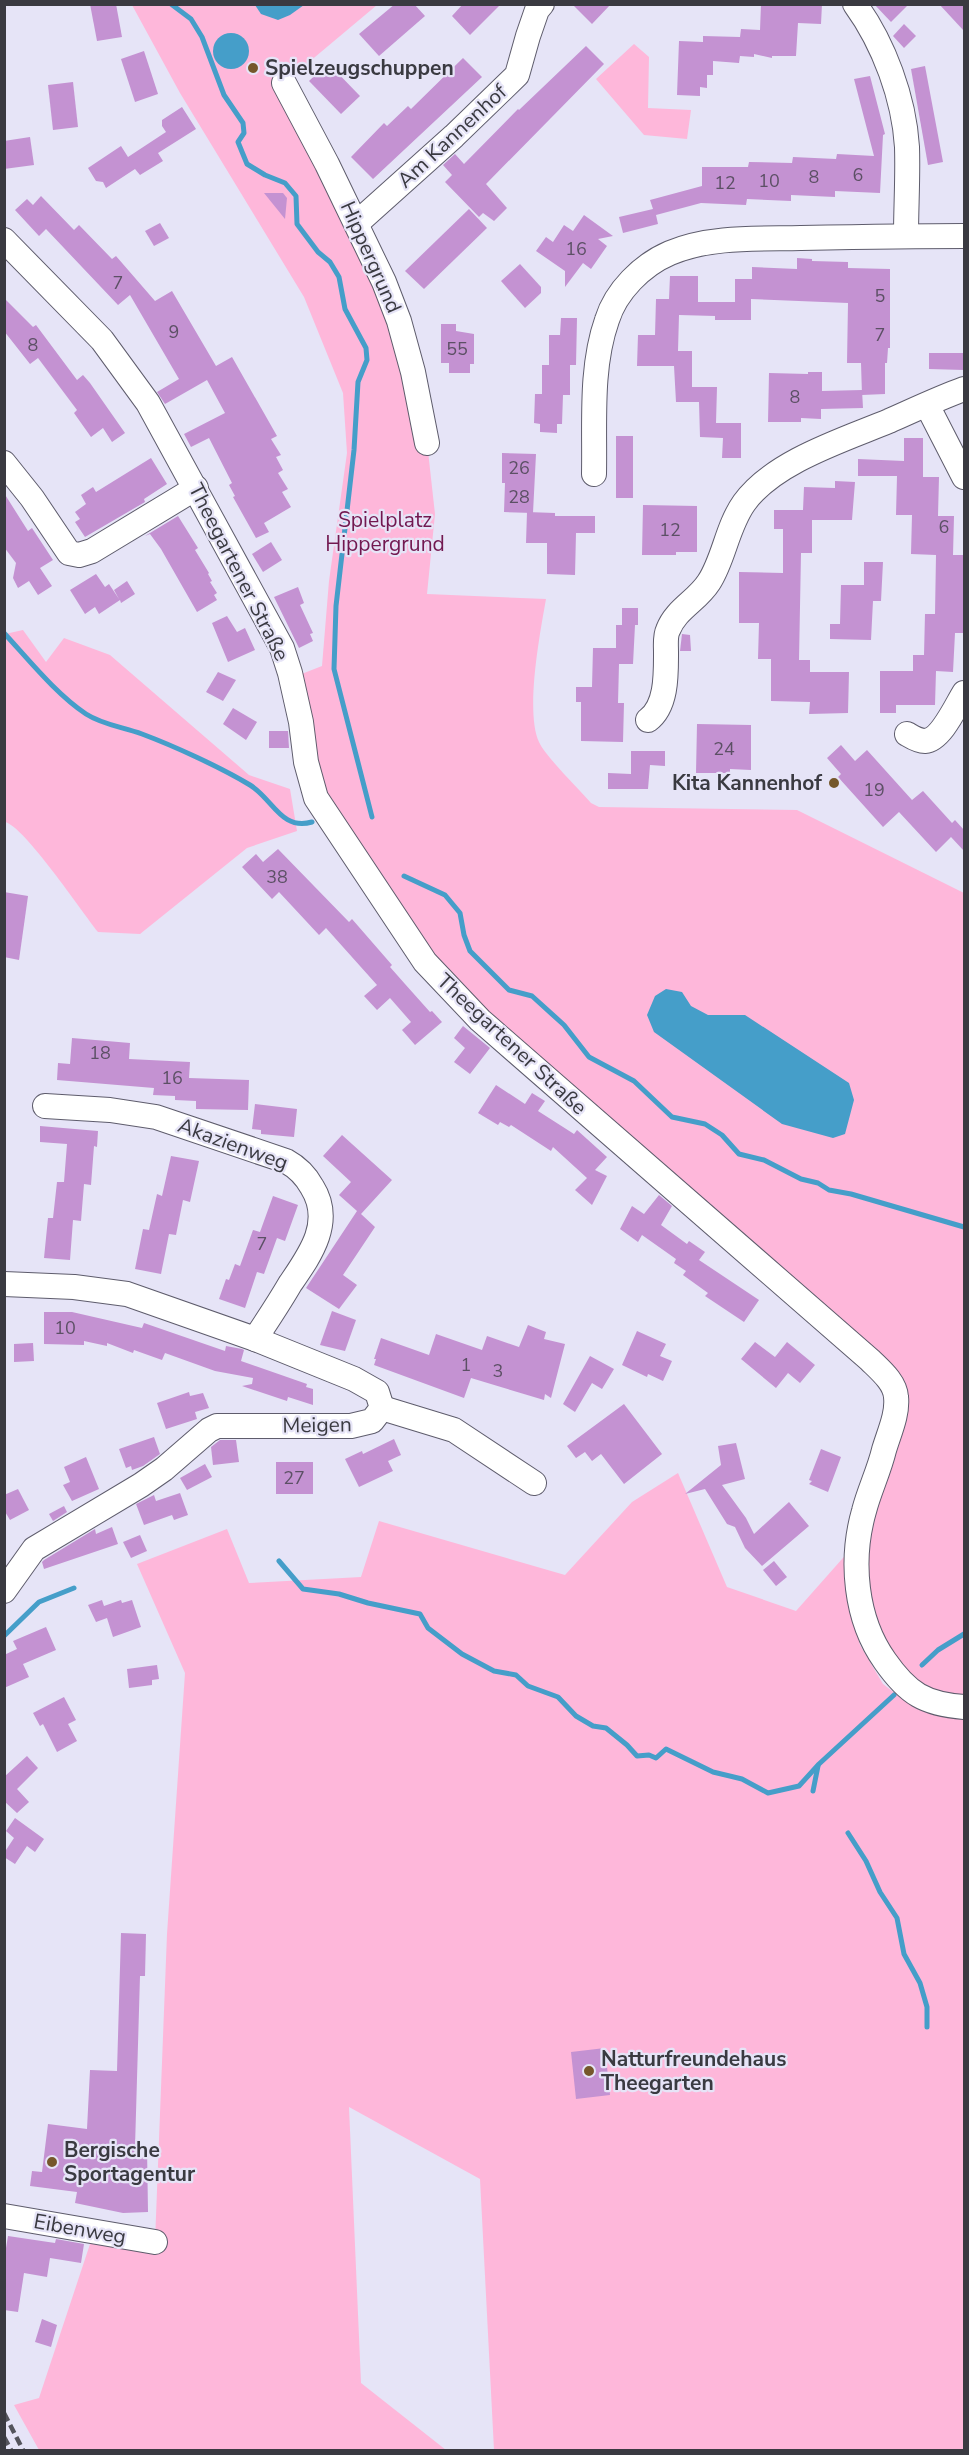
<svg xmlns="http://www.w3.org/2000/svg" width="969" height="2455" viewBox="0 0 969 2455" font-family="'Nunito Sans',sans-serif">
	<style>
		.green { fill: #feb7da }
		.water { fill: #459ec9 }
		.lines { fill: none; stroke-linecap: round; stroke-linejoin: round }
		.stream { stroke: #459ec9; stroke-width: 5 }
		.building { fill: #c492d2 }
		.minor-casing { stroke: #5e5c6c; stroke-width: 26 }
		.minor { stroke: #fff; stroke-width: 24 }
		.rail { stroke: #54545c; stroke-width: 4.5; stroke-dasharray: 9 4.5; stroke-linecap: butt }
		.poi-dot { fill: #75572b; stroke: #e6e4f7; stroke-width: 2 }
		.labels { text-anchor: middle; stroke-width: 4.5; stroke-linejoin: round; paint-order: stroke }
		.number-label { font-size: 18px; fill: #5c5065 }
		.poi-label { font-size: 21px; font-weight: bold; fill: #3a3a41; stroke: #e6e4f7; text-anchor: start }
		.street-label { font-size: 21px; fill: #3a3a41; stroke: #e6e4f7 }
		.park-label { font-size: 21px; fill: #721850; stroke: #e6e4f7 }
	</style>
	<rect width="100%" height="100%" fill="#e6e4f7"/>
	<g class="green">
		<path d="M132 5H377L284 83 357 223 427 442 435 514 427 594 546 599C540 633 525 712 539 742 546 757 578 788 591 803L599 807 797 810 964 893V1698L930 1689 900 1667 880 1628 865 1584 867 1527 899 1437 908 1398 895 1379 506 1033 435 958 328 805 313 763 299 675 322 666 329 581 347 453 343 393 304 297 180 93Z"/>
		<polygon points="634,44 649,57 648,108 691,110 687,139 644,135 596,79"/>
		<path d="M23 630 46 662 64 638 110 655 249 775 290 789 297 831 247 848 140 934 98 932C82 912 24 826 5 822V634Z"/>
		<polygon points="678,1473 727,1587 796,1611 850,1550 848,1598 860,1645 883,1684 909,1704 950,1716 964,1702 964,2450 494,2450 480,2179 349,2107 361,2383 446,2450 39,2450 14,2405 39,2398 94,2232 155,2242 167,1934 185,1673 137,1564 227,1529 249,1583 361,1577 379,1521 565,1575 632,1502"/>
	</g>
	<g class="water">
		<polygon points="255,5 304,5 290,15 278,20 261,14"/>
		<circle cx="231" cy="51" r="18"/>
		<polygon points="666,989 682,992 691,1006 708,1015 745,1015 849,1083 854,1100 845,1134 833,1138 782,1124 654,1032 647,1015 655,996"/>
	</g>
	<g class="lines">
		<g class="stream">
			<polyline points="171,4 191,19 202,37 224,95 243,123 244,133 238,142 247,164 265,175 285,183 296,196 297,224 318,252 330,262 339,277 345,309 366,348 367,360 358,382 354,450 336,606 334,669 372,817"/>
			<path d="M4 633C29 660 56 694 86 714 103 725 123 727 142 734 174 746 220 767 250 785 273 799 281 831 312 822"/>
			<polyline points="404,876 445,895 460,913 464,935 470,951 509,990 532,996 564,1025 589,1057 634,1081 672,1117 705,1124 722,1135 739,1154 764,1160 801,1179 818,1183 829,1190 851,1194 964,1227"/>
			<polyline points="279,1561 303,1589 339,1594 368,1603 420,1614 428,1628 462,1654 494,1671 516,1675 528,1686 558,1697 576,1716 593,1726 606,1728 627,1745 637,1756 649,1755 656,1758 666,1749 713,1772 742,1779 768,1793 799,1786 819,1764 894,1695"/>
			<polyline points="4,1636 39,1602 74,1588"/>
			<polyline points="922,1665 938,1650 964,1634"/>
			<polyline points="813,1791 818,1766"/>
			<polyline points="848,1833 866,1861 880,1892 897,1918 904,1954 920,1983 927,2007 927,2027"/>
		</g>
	</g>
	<g class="building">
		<polygon points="90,4 116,4 122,37 97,41"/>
		<polygon points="395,4 414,4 425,16 379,56 359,34"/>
		<polygon points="463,4 501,4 470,35 452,16"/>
		<polygon points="572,4 611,4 592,24"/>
		<polygon points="761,4 822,4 821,24 798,23 796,56 772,56 772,58 754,54 754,57 740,56 739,63 713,61 713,75 707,75 707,88 700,87 700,96 677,95 679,41 703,42 703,36 740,37 741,29 760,30"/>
		<polygon points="874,4 909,4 891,22"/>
		<polygon points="939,4 964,4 964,31"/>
		<polygon points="904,24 916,36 904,48 893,36"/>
		<polygon points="586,46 604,64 486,184 507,208 494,221 483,213 479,217 445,182 452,175 443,165 455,154 464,164 518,109 519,110"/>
		<polygon points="144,51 158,94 135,102 121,59"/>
		<polygon points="463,58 482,77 373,179 351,157 384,123 387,126 408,106 411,109"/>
		<polygon points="328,63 360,96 341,114 309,81"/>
		<polygon points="925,66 943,162 928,165 911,69"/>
		<polygon points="870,76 885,134 883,135 880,193 835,191 835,197 791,195 791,201 747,199 746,205 701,203 656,215 658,224 623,233 619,217 653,209 650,200 702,186 702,167 748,167 749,162 792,163 793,157 836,159 837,154 874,156 854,79"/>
		<polygon points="73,82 78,127 53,130 48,85"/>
		<polygon points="182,107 196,129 158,153 163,161 140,175 135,169 106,188 103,182 96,181 88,168 121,146 128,157 166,132 162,126 162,120"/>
		<polygon points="30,137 34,165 4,169 4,141"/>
		<polygon points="264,193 283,193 287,198 285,219"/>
		<polygon points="41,196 74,230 79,225 112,259 116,256 155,301 172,291 216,366 232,357 277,436 271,439 281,455 276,457 283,470 278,473 288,489 282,492 291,507 264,523 269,532 256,538 233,497 235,496 229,485 232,483 209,438 191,447 184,434 225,413 207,380 165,404 157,392 179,379 130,295 118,305 46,229 39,236 15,210 27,199 33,205"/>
		<polygon points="469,209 487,228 424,289 405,271"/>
		<polygon points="584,215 613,236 598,239 607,246 591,269 583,263 565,287 565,271 536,251 546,237 553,242 564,225 573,231"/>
		<polygon points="160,223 169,238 154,246 145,231"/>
		<polygon points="797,258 812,259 812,261 848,262 848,268 890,269 890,348 888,348 887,363 885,363 885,394 862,395 861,363 847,363 848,303 751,299 751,320 715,320 715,316 679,315 678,351 692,351 692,387 717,387 716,423 741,423 741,458 722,458 723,438 700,437 699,402 676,402 674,366 637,366 638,335 655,335 656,299 669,299 670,276 698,276 698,302 735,302 735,279 752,279 752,267 797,269"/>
		<polygon points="520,264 541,287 541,293 525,308 501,281"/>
		<polygon points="4,298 33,327 36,325 77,380 83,375 90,383 125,433 112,442 103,428 91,437 74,413 77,410 38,358 30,364 4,331"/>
		<polygon points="561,318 577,318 576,365 570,365 570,395 563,395 562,424 557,424 557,433 540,432 540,424 534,423 535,394 542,394 542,365 549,365 549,335 560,335"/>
		<polygon points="441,324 456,324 456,331 474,334 474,364 470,364 470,373 449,373 449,363 441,363"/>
		<polygon points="929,353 964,353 964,370 929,369"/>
		<polygon points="808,372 822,372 822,391 862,390 863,408 821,409 821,419 801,418 801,422 768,422 769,373 808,374"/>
		<rect x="616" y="436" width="17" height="62"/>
		<polygon points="904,438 923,438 923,477 939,477 938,516 954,516 953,555 964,555 964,633 955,633 953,672 936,671 935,705 896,705 896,713 880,713 880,671 913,671 913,655 924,655 925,614 935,614 936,555 911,554 912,515 896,515 897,476 858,476 858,459 904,461"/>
		<polygon points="502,453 536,454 533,513 504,512 505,483 502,483"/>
		<polygon points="151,458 167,484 144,499 145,502 85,537 75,522 80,519 75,512 86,504 81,495 93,487 96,492"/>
		<polygon points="835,481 855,482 852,520 812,520 812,553 801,553 799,660 810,660 810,672 849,672 848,713 809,714 810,702 771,701 771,659 758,659 759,623 739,623 739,572 783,573 783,529 774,529 774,510 803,510 804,487 835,488"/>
		<polygon points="4,493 28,531 32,528 53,560 40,568 52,586 38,595 29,581 18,588 13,578 16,563 4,547"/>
		<polygon points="643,505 697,506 697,552 676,552 676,555 642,555"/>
		<polygon points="527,512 555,513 555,516 595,516 595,533 576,533 575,575 547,574 547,543 526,543"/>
		<polygon points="178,516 198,548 195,550 209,573 208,574 212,581 210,582 217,593 214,595 217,600 197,612 161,549 150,534 145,536"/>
		<polygon points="271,542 282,560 263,572 252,554"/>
		<polygon points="864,562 883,562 881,601 873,601 871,640 830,639 830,624 840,624 841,585 864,585"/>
		<polygon points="96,574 105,587 109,584 119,599 114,590 127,581 135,594 121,603 120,600 99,614 95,607 85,614 70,590"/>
		<polygon points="298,587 304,603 300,605 313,633 310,634 313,641 299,648 274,597"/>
		<polygon points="622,608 638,608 638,625 635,625 633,664 619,664 618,703 624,703 623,742 581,741 581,702 576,702 576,687 592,687 593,648 616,648 616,625 622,625"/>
		<polygon points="227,616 237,632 245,628 255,650 228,662 212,623"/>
		<polygon points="682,634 690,635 691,651 680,651"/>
		<polygon points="218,672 236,680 223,701 206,692"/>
		<polygon points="233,708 257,722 246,740 223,724"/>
		<polygon points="697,724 751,725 751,770 730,769 730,773 696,773"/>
		<polygon points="269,731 288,731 289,748 269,748"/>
		<polygon points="841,745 855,761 867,750 912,800 923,791 952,823 955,820 964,830 964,851 951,837 936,852 899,812 883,827 838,777 841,774 827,758"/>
		<polygon points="631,751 665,751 665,766 650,765 648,789 608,789 608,773 631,774"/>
		<polygon points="278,849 349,922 352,919 392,965 390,967 405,984 430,1012 432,1011 442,1022 415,1045 402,1030 411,1022 390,998 377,1010 364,996 377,985 326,928 319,935 279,892 272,899 242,867 256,854 263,862"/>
		<polygon points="4,892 28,896 19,960 4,957"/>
		<polygon points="463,1026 490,1048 470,1074 454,1062 465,1048 454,1038"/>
		<polygon points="72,1038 130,1043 129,1059 190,1062 189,1078 249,1080 248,1110 196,1109 196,1101 175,1100 175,1096 153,1095 154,1088 57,1080 58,1063 70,1064"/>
		<polygon points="496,1085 525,1104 532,1093 545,1101 538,1111 574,1134 577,1130 607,1157 595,1170 607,1176 592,1205 575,1190 587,1178 553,1147 551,1151 511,1125 509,1127 500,1122 498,1125 478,1113"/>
		<polygon points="255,1104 297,1109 294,1137 261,1134 261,1130 252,1129"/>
		<polygon points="40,1126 98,1131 97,1147 94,1146 91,1185 84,1184 81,1221 73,1220 70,1260 44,1258 48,1218 53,1218 57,1182 64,1182 67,1144 40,1142"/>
		<polygon points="342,1135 392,1180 361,1214 375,1227 343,1275 357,1285 339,1309 306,1288 357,1211 339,1195 351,1182 323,1156"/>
		<polygon points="171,1156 199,1161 190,1202 183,1200 176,1235 169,1234 161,1274 135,1269 143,1229 149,1230 157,1194 162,1196"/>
		<polygon points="659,1195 672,1206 661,1225 687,1244 689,1241 705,1252 699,1260 759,1300 744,1322 705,1296 708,1293 683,1275 686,1271 674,1263 676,1259 642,1235 638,1242 620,1229 632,1206 644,1214"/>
		<polygon points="273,1196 298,1205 285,1241 277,1238 264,1274 257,1272 245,1308 219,1299 226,1279 229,1280 235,1264 240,1266 253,1230 260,1232"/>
		<polygon points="332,1311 356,1320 345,1351 320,1345"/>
		<polygon points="44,1312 72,1312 142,1328 144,1323 225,1351 226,1346 242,1349 244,1350 241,1361 307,1384 306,1387 313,1389 313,1405 288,1397 287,1401 242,1386 252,1384 253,1378 215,1371 165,1353 162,1360 134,1350 133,1353 107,1343 107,1346 84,1341 84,1345 44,1344"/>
		<polygon points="528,1325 546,1332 544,1339 565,1344 551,1398 545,1394 544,1400 471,1378 464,1398 374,1365 376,1359 374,1359 381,1338 429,1355 436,1334 482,1350 487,1336 519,1347"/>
		<polygon points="637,1331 666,1344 660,1356 672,1361 663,1381 648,1374 647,1377 622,1365"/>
		<polygon points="755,1342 775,1357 787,1342 815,1365 800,1383 788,1373 776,1388 741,1359"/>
		<polygon points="33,1343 34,1361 14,1362 14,1344"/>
		<polygon points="590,1356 614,1369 602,1389 592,1383 575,1412 563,1404"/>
		<polygon points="189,1392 190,1396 203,1393 209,1408 195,1412 197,1419 166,1429 157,1403"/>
		<polygon points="624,1404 662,1454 624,1484 601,1454 592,1461 585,1452 576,1458 567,1446"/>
		<polygon points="154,1437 160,1454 143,1466 132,1470 131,1466 126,1468 119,1449"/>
		<polygon points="394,1439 401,1455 388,1461 393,1471 359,1487 345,1459 362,1451 363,1454"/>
		<polygon points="220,1440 236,1440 239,1462 213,1465 211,1447"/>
		<polygon points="736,1443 745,1479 722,1485 746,1518 754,1534 789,1502 809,1526 762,1566 745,1548 735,1527 727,1524 705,1489 685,1494 721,1465 718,1446"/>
		<polygon points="821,1449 841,1457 828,1492 809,1484 812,1481 809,1480"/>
		<polygon points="86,1457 99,1489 72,1501 63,1485 70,1482 64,1467"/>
		<rect x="276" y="1462" width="37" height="32"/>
		<polygon points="205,1464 212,1477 187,1490 180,1478"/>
		<polygon points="18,1489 29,1510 10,1520 4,1510 4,1495"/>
		<polygon points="180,1493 188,1515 174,1520 172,1515 144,1525 136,1504 154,1495 156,1501"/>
		<polygon points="64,1506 67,1512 53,1521 49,1514"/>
		<polygon points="112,1527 118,1544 44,1569 42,1562 44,1560 95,1529 96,1534"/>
		<polygon points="140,1535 147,1551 131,1558 123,1542"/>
		<polygon points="774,1561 787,1577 776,1586 763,1570"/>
		<polygon points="102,1600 104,1606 121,1600 122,1603 132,1600 141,1627 113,1637 107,1618 96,1622 88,1605"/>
		<polygon points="46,1627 56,1650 23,1664 29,1677 4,1688 4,1655 17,1649 13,1641"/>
		<polygon points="157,1665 159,1679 152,1680 152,1685 129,1688 127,1669"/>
		<polygon points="64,1697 76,1720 68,1724 77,1741 57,1752 43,1724 40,1726 33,1713"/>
		<polygon points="27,1756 38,1768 17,1789 29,1802 17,1813 4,1801 4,1777"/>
		<polygon points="15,1818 44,1839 35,1852 27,1846 15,1864 4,1857 4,1853 14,1838 6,1831"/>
		<polygon points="121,1933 146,1934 145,1976 140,1976 135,2147 147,2147 148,2212 123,2213 75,2203 77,2192 30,2186 32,2171 42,2172 48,2124 87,2129 90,2070 117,2071"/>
		<polygon points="605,2048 610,2095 576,2099 571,2052"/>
		<polygon points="8,2236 55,2243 56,2239 84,2244 81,2263 50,2258 47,2277 24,2273 18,2312 4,2310 4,2260"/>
		<polygon points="42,2319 57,2325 51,2347 35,2342"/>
	</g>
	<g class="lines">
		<g class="minor-casing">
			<g id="minor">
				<path d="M855 4C884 44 904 98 907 147 908 177 906 207 906 236"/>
				<polyline points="284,83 327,164 384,282 399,321 413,372 427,443"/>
				<polyline points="357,223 454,136 517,75 528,36 537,10 542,4"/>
				<path d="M4 240 102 340 148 403 282 648 290 673 301 722 306 762 316 798 425 962 480 1020 870 1360C880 1370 895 1382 896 1397 898 1414 889 1433 884 1450 879 1471 869 1491 864 1511 850 1560 855 1619 885 1661 908 1694 925 1704 964 1707"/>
				<polyline points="927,405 964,477"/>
				<polyline points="4,463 32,498 69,553 79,555 92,551 196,488"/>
				<path d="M594 474C595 424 590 368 607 320 616 291 642 265 670 253 710 236 759 239 801 238 855 237 910 236 964 236"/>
				<path d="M648 720C667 706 666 674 666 652 666 645 665 636 668 630 676 609 697 601 709 582 724 559 727 527 744 503 773 462 843 440 889 421 914 410 939 398 964 389"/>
				<path d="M907 734C912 737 918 741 925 741 941 740 956 706 964 693"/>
				<path d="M45 1106 110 1110 156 1117 286 1161C297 1167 306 1176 312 1187 334 1222 310 1255 290 1284 279 1303 267 1321 255 1339"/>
				<polyline points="4,1284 74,1287 127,1294 255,1339 354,1379 377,1392 382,1408 372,1421 351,1426 217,1426 209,1430 164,1469 141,1485 34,1549 4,1591"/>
				<polyline points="382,1408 454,1430 534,1483"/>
				<polyline points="4,2216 155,2242"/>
			</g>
		</g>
		<use href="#minor" class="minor"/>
		<g class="rail">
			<polyline points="4,2413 23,2450"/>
			<polyline points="4,2437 11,2450"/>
		</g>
	</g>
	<g class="poi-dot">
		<circle cx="253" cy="68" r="6"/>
		<circle cx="834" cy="783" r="6"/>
		<circle cx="589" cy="2071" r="6"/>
		<circle cx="52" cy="2162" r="6"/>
	</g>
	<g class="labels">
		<g class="number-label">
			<text x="858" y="181">6</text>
			<text x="814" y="183">8</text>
			<text x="769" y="187">10</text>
			<text x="725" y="189">12</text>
			<text x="576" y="255">16</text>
			<text x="118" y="289">7</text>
			<text x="880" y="302">5</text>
			<text x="174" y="338">9</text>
			<text x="880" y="341">7</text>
			<text x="33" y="351">8</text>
			<text x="457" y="355">55</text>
			<text x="795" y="403">8</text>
			<text x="519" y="474">26</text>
			<text x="519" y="503">28</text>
			<text x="944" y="533">6</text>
			<text x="670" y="536">12</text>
			<text x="724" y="755">24</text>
			<text x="874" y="796">19</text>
			<text x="277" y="883">38</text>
			<text x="100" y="1059">18</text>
			<text x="172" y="1084">16</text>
			<text x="262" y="1250">7</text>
			<text x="65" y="1334">10</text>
			<text x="466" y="1371">1</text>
			<text x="498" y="1377">3</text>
			<text x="294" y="1484">27</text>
		</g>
		<g class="poi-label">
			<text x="265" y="75">Spielzeugschuppen</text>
			<text x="822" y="790" text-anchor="end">Kita Kannenhof</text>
			<text x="601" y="2066">Natturfreundehaus<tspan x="601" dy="24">Theegarten</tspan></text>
			<text x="64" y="2157">Bergische<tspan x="64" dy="24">Sportagentur</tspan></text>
		</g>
		<g class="street-label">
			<text transform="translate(452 136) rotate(-43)" y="7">Am Kannenhof</text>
			<text transform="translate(371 257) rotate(66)" y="7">Hippergrund</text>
			<text transform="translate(239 572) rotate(63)" y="7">Theegartener Straße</text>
			<text transform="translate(512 1044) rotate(43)" y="7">Theegartener Straße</text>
			<text transform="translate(233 1144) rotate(20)" y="7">Akazienweg</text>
			<text transform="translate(317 1425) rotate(-1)" y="7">Meigen</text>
			<text transform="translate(80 2229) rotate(10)" y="7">Eibenweg</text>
		</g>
		<g class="park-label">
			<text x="385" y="527">Spielplatz<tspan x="385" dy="24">Hippergrund</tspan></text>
		</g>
	</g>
	<rect width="969" height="2455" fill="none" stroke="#3a3a41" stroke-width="12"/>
</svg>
